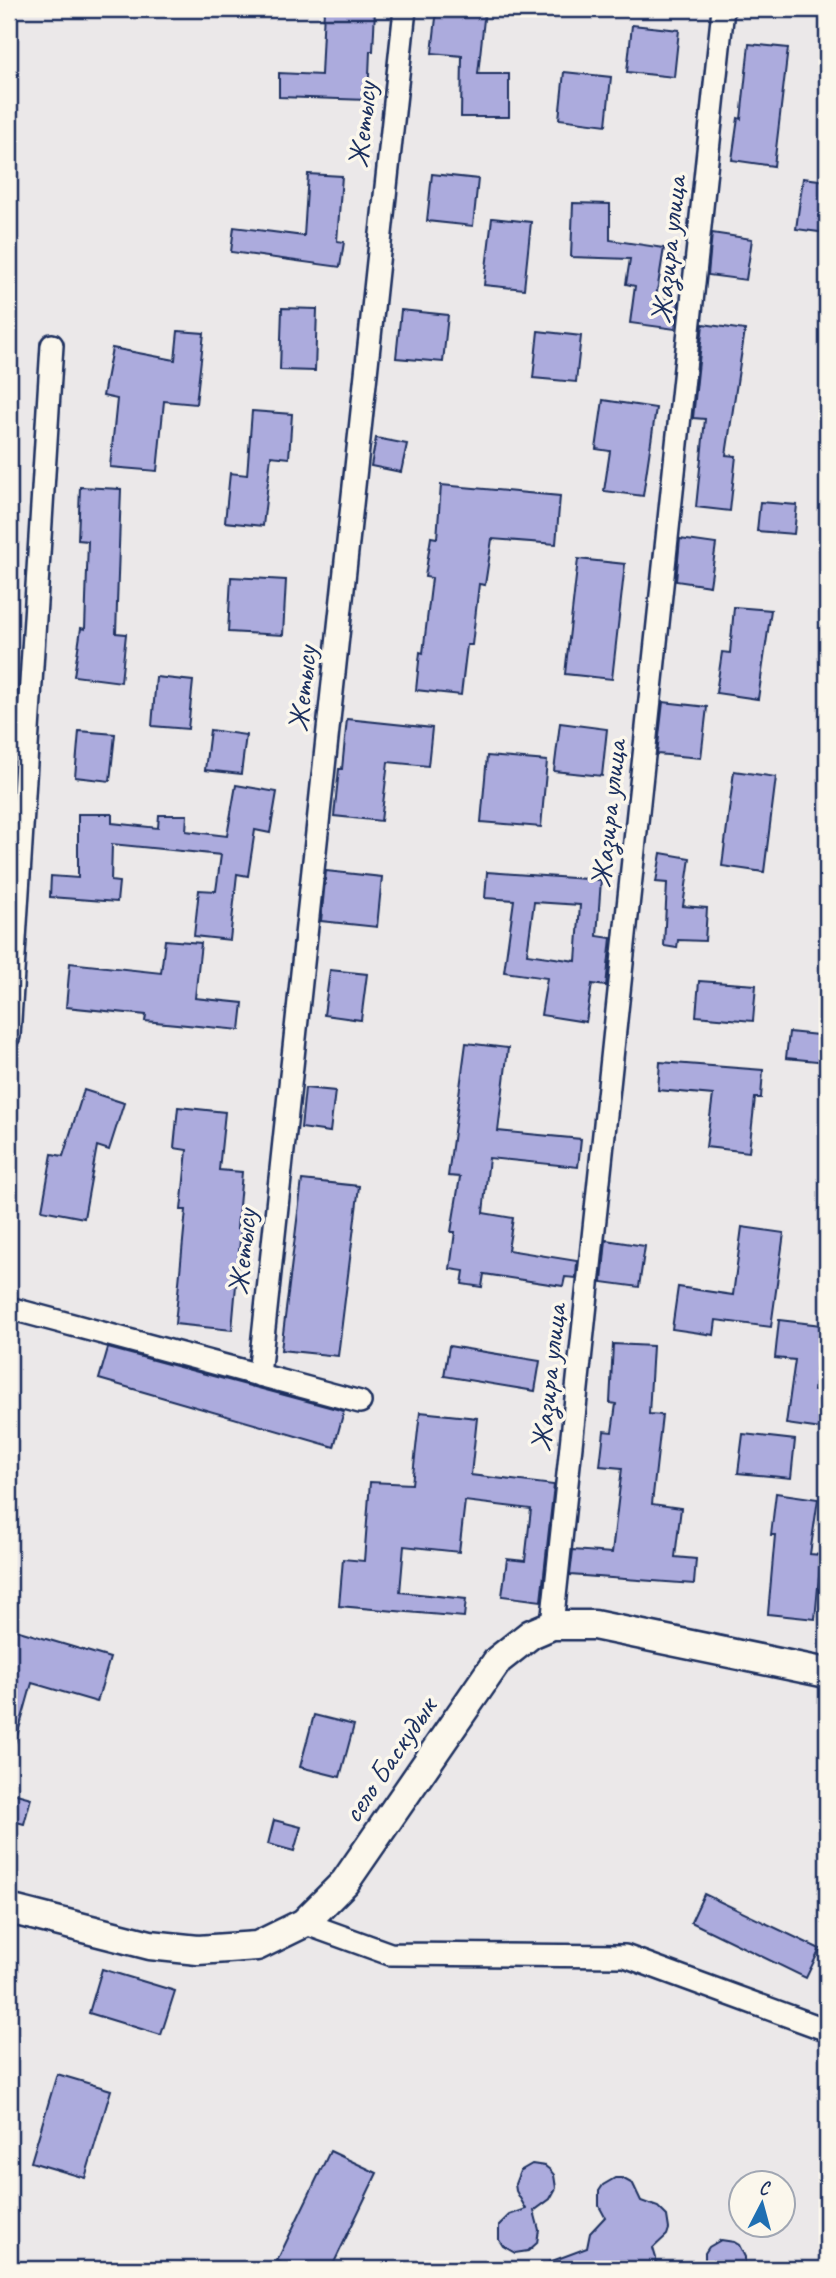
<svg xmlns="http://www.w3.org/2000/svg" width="836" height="2278" viewBox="0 0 836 2278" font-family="Caveat,sans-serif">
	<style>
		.building { fill: #acabdd; stroke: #1b2f5e; stroke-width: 2; fill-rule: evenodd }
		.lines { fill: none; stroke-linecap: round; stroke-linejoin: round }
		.street-casing { stroke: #1b2f5e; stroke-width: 26 }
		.secondary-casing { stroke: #1b2f5e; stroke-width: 33 }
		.street { stroke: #fbf7ec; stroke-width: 21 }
		.secondary { stroke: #fbf7ec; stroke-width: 28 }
		.labels { text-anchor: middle; stroke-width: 7; stroke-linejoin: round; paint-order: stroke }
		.street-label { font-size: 30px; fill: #1b2f5e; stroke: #fbf7ec }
	</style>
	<rect width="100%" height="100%" fill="#ebe8e9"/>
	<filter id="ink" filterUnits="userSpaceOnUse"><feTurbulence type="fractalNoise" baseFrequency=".0143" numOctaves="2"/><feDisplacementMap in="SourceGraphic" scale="14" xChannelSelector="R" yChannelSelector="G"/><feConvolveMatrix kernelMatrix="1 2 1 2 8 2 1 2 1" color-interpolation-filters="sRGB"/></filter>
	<g filter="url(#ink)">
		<g class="building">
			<polygon points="324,9 375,10 373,51 370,51 368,100 279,97 279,73 321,75"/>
			<polygon points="437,9 485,10 478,74 509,74 509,117 461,117 462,56 432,53"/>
			<polygon points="632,25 679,30 674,77 627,72"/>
			<polygon points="749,44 788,48 774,166 732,160 738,118 741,119"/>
			<polygon points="564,72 611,77 606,125 559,119"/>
			<polygon points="308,174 342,176 337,241 344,242 340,267 231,252 234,227 304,236"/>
			<polygon points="432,174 478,179 473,226 427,221"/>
			<polygon points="803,178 827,181 827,233 796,229"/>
			<polygon points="573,203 610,204 610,240 664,248 656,298 679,301 675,329 630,323 635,286 626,284 630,259 571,257"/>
			<polygon points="492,218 531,222 524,289 484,285"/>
			<polygon points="712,233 752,239 746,280 708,275"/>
			<polygon points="282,308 317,309 315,371 280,370"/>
			<polygon points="401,310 448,315 443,362 396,358"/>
			<polygon points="703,324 745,330 726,455 736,456 730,511 696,507 705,419 693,418"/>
			<polygon points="178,331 204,333 196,404 164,401 157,471 110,467 117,399 103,396 112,348 175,360"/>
			<polygon points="538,331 581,336 576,382 533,378"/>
			<polygon points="603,400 656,408 643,496 604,491 610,451 596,449"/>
			<polygon points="252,411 292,414 289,458 271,456 263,526 225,522 230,473 247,475"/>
			<polygon points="376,438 407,444 401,472 371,466"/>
			<polygon points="441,485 560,496 556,544 492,539 485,585 479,584 472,645 467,645 461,695 416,690 420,652 423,653 432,578 425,577 431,537 437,538"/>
			<polygon points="80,487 121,489 116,633 126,634 121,682 74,676 81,628 85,629 88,541 78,540"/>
			<polygon points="760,502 797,505 794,534 757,531"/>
			<polygon points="680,539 716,544 710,586 676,581"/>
			<polygon points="578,559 625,564 612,679 565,674"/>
			<polygon points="231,577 286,580 283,635 228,632"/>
			<polygon points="734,607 771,610 758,699 716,693 722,652 730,653"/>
			<polygon points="156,677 193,681 188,729 152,726"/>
			<polygon points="663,702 707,707 701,758 657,754"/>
			<polygon points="347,719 432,728 428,766 388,762 381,821 334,816 339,769 342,769"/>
			<polygon points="560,723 607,729 602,776 554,771"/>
			<polygon points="210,730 246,735 241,774 205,770"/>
			<polygon points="79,731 115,734 110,781 75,777"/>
			<polygon points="487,756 547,761 541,827 481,822"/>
			<polygon points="734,771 776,777 764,872 722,866"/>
			<polygon points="236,785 277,792 270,833 255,830 248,876 237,874 230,940 194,936 199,890 216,891 221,855 112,844 111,881 119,882 117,902 50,897 51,876 78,878 78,814 112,814 112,823 158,828 159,815 187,815 186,831 227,836"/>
			<polygon points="661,853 690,858 683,906 707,908 705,941 678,940 677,948 664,946 667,883 656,882"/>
			<polygon points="326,871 382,877 377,927 321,921"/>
			<path d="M487 872 601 880 597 936 611 938 606 986 592 984 586 1022 541 1015 547 978 504 972 514 900 485 898ZM534 902 580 905 576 961 527 954Z"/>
			<polygon points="165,940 201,943 195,998 243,1003 240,1030 145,1021 146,1015 66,1007 70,963 161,973"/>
			<polygon points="330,970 367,974 361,1020 324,1015"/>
			<polygon points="699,981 756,985 753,1021 696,1016"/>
			<polygon points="789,1032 827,1036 827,1062 786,1058"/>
			<polygon points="466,1043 508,1048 498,1131 581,1139 578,1167 489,1158 483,1213 513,1218 508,1250 577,1261 576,1278 565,1277 563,1286 484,1274 482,1287 462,1284 464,1271 450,1269 455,1232 451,1232 460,1177 448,1176"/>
			<polygon points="660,1062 763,1070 761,1098 755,1098 749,1152 706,1147 713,1095 658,1090"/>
			<polygon points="305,1088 335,1091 330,1132 301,1128"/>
			<polygon points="84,1090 124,1103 109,1150 97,1146 84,1218 42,1210 52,1154 63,1156"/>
			<polygon points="178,1107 225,1112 219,1170 242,1172 237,1229 241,1229 232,1330 175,1324 186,1210 181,1210 187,1150 174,1148"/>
			<polygon points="302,1180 359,1186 338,1356 281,1350"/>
			<polygon points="742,1227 784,1233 771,1327 716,1320 714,1335 672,1329 678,1287 733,1295"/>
			<polygon points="606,1240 645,1246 639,1287 602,1282"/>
			<polygon points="779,1320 821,1325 814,1391 827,1393 822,1429 786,1424 795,1360 775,1358"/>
			<polygon points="613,1344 653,1346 649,1414 662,1415 652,1504 681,1508 675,1557 696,1559 694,1584 570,1575 573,1550 612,1553 622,1468 600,1466 604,1431 612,1432 616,1404 610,1403"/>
			<polygon points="449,1346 540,1361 535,1391 444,1376"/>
			<polygon points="108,1348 344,1411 334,1447 99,1379"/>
			<polygon points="420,1412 477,1418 471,1475 554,1485 541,1601 502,1596 507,1559 525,1561 531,1509 465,1501 459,1552 404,1546 400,1592 466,1599 464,1617 339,1606 343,1559 364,1561 370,1482 412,1484"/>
			<polygon points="743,1434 795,1440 791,1478 738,1473"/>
			<polygon points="776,1493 818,1499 810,1554 821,1555 815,1619 768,1614 775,1535 771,1535"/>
			<polygon points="9,1628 110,1658 97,1702 32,1683 14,1747 9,1746"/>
			<polygon points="314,1715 354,1725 340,1777 300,1767"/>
			<polygon points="9,1792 31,1798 24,1824 9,1820"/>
			<polygon points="274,1820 301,1827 294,1851 268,1844"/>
			<polygon points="704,1894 820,1949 806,1978 691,1922"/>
			<polygon points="102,1969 175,1991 161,2035 89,2013"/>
			<polygon points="57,2074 111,2090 85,2178 31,2162"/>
			<polygon points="330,2151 377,2173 331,2269 295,2269 277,2261"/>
			<polygon points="532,2164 545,2166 550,2170 554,2175 556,2188 550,2199 534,2211 539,2230 537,2243 528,2251 515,2253 503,2246 499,2240 499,2225 509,2215 526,2209 516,2191 515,2184 520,2171"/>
			<polygon points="615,2178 622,2178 633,2184 641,2201 658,2207 667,2216 669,2229 667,2235 653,2248 656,2258 656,2269 536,2269 536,2267 587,2248 590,2233 605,2217 599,2206 599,2191 603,2185"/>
			<polygon points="721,2240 734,2242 739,2245 745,2257 745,2269 705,2269 705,2253 709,2247"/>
		</g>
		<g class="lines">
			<g class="street-casing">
				<g id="street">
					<polyline points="9,1036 52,345"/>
					<polyline points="9,1308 360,1402"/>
					<polyline points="259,1375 405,9"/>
					<polyline points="552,1625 723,9"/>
					<polyline points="304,1923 390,1954 625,1956 827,2030"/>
				</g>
			</g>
			<g class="secondary-casing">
				<polyline id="secondary" points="9,1909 150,1945 198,1950 257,1946 304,1923 345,1882 498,1660 531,1634 552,1625 594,1625 827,1673"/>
			</g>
			<use href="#street" class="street"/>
			<use href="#secondary" class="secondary"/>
		</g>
	</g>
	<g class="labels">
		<g class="street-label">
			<text transform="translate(362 125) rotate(-84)" y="10">Жетысу</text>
			<text transform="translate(668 250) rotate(-84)" y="10">Жазира улица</text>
			<text transform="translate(302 689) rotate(-84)" y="10">Жетысу</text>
			<text transform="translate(608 814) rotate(-84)" y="10">Жазира улица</text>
			<text transform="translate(242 1252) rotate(-84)" y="10">Жетысу</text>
			<text transform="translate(548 1378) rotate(-84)" y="10">Жазира улица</text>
			<text transform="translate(389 1760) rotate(-56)" y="10">село Баскудык</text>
		</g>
	</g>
	<rect width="836" height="2278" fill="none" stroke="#fbf7ec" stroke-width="35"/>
	<rect x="18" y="18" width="801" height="2243" fill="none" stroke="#1b2f5e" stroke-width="2.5" filter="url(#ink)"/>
	<g transform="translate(762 2204) rotate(6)"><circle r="33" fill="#fbf7ec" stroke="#a1a7b3" stroke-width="2"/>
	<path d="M0-5L12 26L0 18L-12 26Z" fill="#1f6fb2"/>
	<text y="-10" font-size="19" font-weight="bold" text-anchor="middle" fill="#1b2f5e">С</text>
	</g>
</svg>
